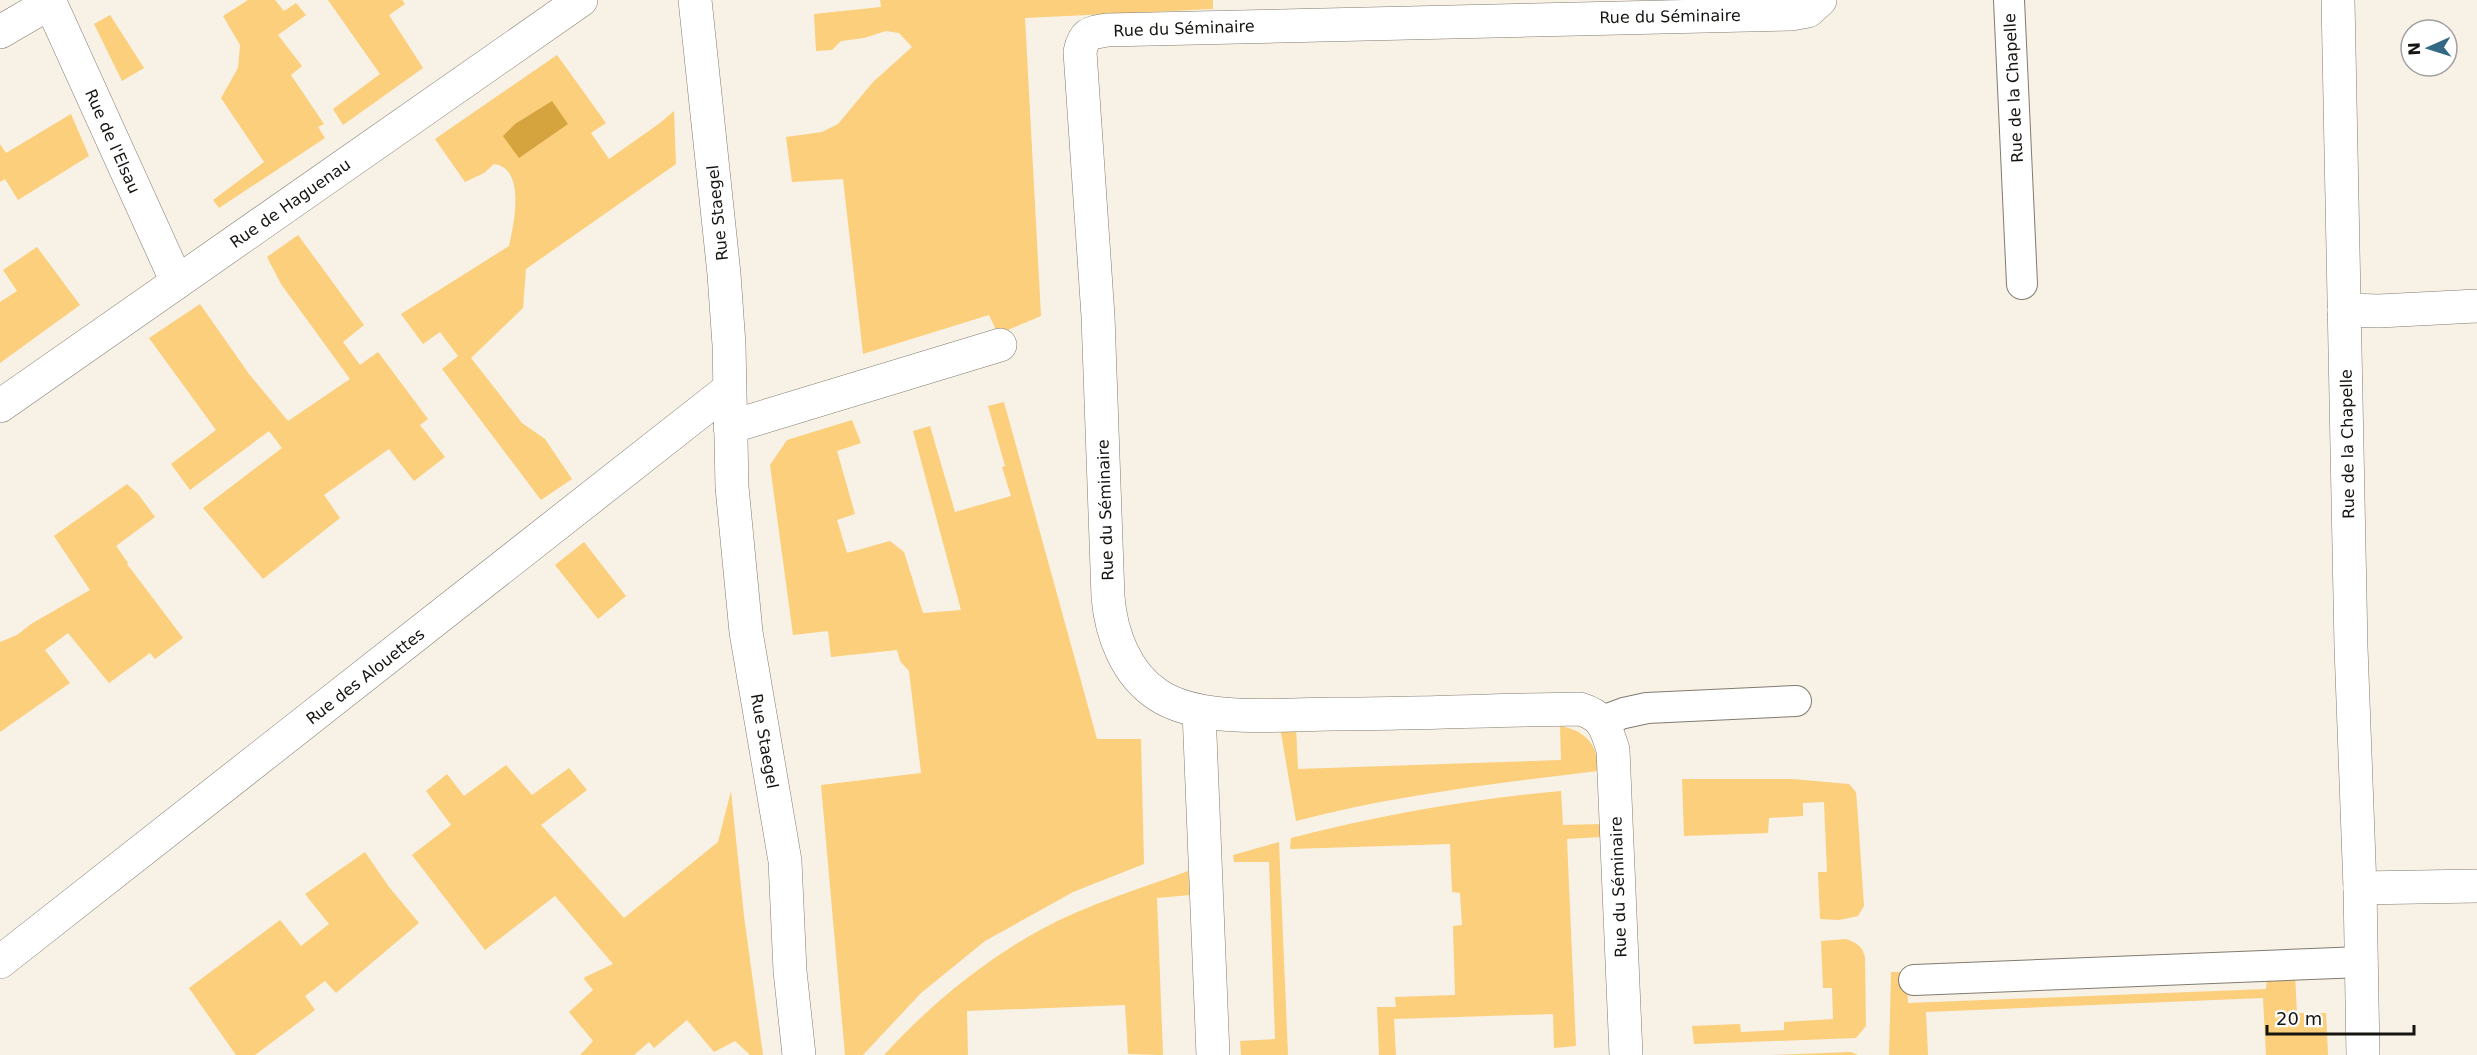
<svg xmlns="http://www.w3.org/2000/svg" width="2477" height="1055" viewBox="0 0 2477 1055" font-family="'DejaVu Sans',sans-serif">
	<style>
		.green { fill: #fbcf7b }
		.water { fill: #d5a43e }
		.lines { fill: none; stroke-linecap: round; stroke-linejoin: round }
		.service-casing { stroke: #817b70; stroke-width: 32 }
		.minor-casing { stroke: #817b70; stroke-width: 34 }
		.service { stroke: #fff; stroke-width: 30 }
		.minor { stroke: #fff; stroke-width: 33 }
		.labels { text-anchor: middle; stroke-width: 5; stroke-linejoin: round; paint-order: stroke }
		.street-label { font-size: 16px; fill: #161410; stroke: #fff }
	</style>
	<rect width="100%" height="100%" fill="#f8f1e5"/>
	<g class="green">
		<polygon points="248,0 275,0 284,11 296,3 306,15 278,35 302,66 291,75 324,124 318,127 325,138 219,208 213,200 264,162 221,98 238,68 240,45 223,16"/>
		<polygon points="328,0 402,0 405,4 389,15 423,68 343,125 333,109 380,74"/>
		<polygon points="880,0 1213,0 1213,9 1025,18 1041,316 998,334 989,315 863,354 843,179 792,182 786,137 822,132 838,124 873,82 912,47 899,33 886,31 864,38 841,41 832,50 816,51 814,14 881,7"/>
		<polygon points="110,15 144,68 122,81 94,24"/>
		<path d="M557 55 606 123 591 133 609 159 660 123 674 111 676 164 526 269 523 308 471 358 522 423 545 439 572 479 541 500 442 369 458 356 440 332 423 344 401 314 509 246C514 224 526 168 494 164L484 173 465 182 435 139Z"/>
		<polygon points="71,114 89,156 18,200 5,179 0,182 0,144 6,153"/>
		<polygon points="298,235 364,325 343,342 360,365 378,352 428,419 420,425 445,457 414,481 389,449 324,495 340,518 263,579 203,508 282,448 269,431 190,490 171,464 216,430 149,338 200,304 249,374 288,421 350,379 281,284 267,257"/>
		<polygon points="37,247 80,305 0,363 0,302 17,291 3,270"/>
		<polygon points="1004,402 1097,739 1141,739 1144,864 1073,892 985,941 921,993 863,1055 845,1055 821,785 921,773 909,671 900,661 897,650 831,657 828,631 793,635 770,465 787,440 852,420 861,443 837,451 855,514 837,520 847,553 890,541 904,552 923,613 961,610 913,431 930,426 955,512 1011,496 1002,467 1005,466 988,406"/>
		<polygon points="127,484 138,494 155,517 116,546 128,563 127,564 183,638 155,659 150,653 109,683 68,633 45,650 70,683 0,732 0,642 17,635 31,624 90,590 54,536"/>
		<polygon points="584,542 626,596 598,619 555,565"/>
		<path d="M1296 726 1298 769 1561 760 1560 726C1586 731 1598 744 1598 771 1496 783 1395 795 1296 821L1280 727Z"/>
		<polygon points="506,765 532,795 569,768 587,790 541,825 624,918 718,842 731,791 744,916 763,1055 750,1055 735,1041 714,1052 687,1020 654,1048 649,1042 634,1055 580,1055 593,1041 569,1012 593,990 584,979 585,977 613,964 555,896 485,950 412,855 451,825 426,791 447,774 464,796"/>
		<polygon points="1682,779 1792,779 1849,784 1856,792 1857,803 1864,906 1858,916 1839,920 1820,919 1818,872 1827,872 1824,802 1803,803 1803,816 1769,818 1768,833 1684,836"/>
		<path d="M1561 791 1563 825 1601 824V837L1567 839 1576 1046 1554 1048 1553 1014 1394 1019 1396 1055H1379L1377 1007H1396L1395 997 1455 995 1453 926 1462 925 1460 893 1452 892 1450 844 1290 849 1291 838C1380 815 1470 799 1561 791Z"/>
		<polygon points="1279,842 1288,1055 1241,1055 1240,1041 1275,1039 1269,862 1234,862 1233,855"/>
		<polygon points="365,852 389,887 419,923 336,993 325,981 305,996 315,1010 255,1055 236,1055 189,988 280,920 301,946 329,924 305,894"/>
		<path d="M1188 871 1190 895 1157 898 1163 1055 1128 1054 1125 1005 967 1011 968 1055H884C929 1006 984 960 1042 929 1088 904 1139 889 1188 871Z"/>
		<path d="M1846 939C1857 943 1862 946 1865 957L1866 1026 1856 1038 1694 1044 1692 1026 1740 1024 1741 1032 1784 1030V1022L1833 1019 1832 988H1823L1821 941Z"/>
		<polygon points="1891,972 1907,972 1908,1003 2266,989 2267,976 2295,975 2297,1013 2326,1013 2328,1055 2266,1055 2263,998 1926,1012 1928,1055 1889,1055"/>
		<polygon points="1851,1052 1858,1055 1770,1055"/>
	</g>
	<polygon class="water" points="552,101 568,124 519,158 503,136 515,124"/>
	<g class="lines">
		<g class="service-casing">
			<g id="service">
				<polyline points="2009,0 2022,284"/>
				<polyline points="1602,721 1624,713 1647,708 1796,701"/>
				<polyline points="1914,980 2361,962"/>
			</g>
		</g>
		<g class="minor-casing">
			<g id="minor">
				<polyline points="49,0 177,282"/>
				<polyline points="695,0 724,274 729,345 732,487 746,632 785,861 790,971 799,1055"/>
				<polyline points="2338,0 2351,647 2360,888 2363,1055"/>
				<polyline points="0,32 50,3"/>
				<polyline points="2344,310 2379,311 2477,306"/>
				<polyline points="0,406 581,0"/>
				<polyline points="730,427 1000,345"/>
				<polyline points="1199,711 1213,1055"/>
				<polyline points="2360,888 2477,886"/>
				<polyline points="0,962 729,389"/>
				<path d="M1626 1055 1613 750C1606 728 1604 716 1580 709 1498 710 1416 714 1333 714 1283 714 1202 724 1158 695 1126 674 1111 634 1108 597L1098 316 1080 52C1084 33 1089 33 1107 30L1791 14 1808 11 1820 0"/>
			</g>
		</g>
		<use href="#service" class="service"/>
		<use href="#minor" class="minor"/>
	</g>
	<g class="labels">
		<g class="street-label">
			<text transform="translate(1670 16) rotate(-1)" y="6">Rue du Séminaire</text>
			<text transform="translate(1184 28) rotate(-2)" y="6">Rue du Séminaire</text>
			<text transform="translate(2013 88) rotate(-93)" y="6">Rue de la Chapelle</text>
			<text transform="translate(113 141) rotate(66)" y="6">Rue de l'Elsau</text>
			<text transform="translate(290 203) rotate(-35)" y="6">Rue de Haguenau</text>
			<text transform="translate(717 213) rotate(-96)" y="6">Rue Staegel</text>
			<text transform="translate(2347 444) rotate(-91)" y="6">Rue de la Chapelle</text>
			<text transform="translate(1105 510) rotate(-92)" y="6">Rue du Séminaire</text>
			<text transform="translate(365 676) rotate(-38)" y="6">Rue des Alouettes</text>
			<text transform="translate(765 741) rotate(80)" y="6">Rue Staegel</text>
			<text transform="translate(1618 887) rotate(-92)" y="6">Rue du Séminaire</text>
		</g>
	</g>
	<g transform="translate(2429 48) rotate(267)"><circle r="28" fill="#ffffff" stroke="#a2a19f" stroke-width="1.5"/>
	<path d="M0-4.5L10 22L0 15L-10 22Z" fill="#336984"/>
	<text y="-9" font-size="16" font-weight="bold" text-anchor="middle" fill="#161410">N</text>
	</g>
	<path d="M2267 1025v9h147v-9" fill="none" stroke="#161410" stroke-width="3"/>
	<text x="2276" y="1025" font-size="18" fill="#161410" stroke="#ffffff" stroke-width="4.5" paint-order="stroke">20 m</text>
</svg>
